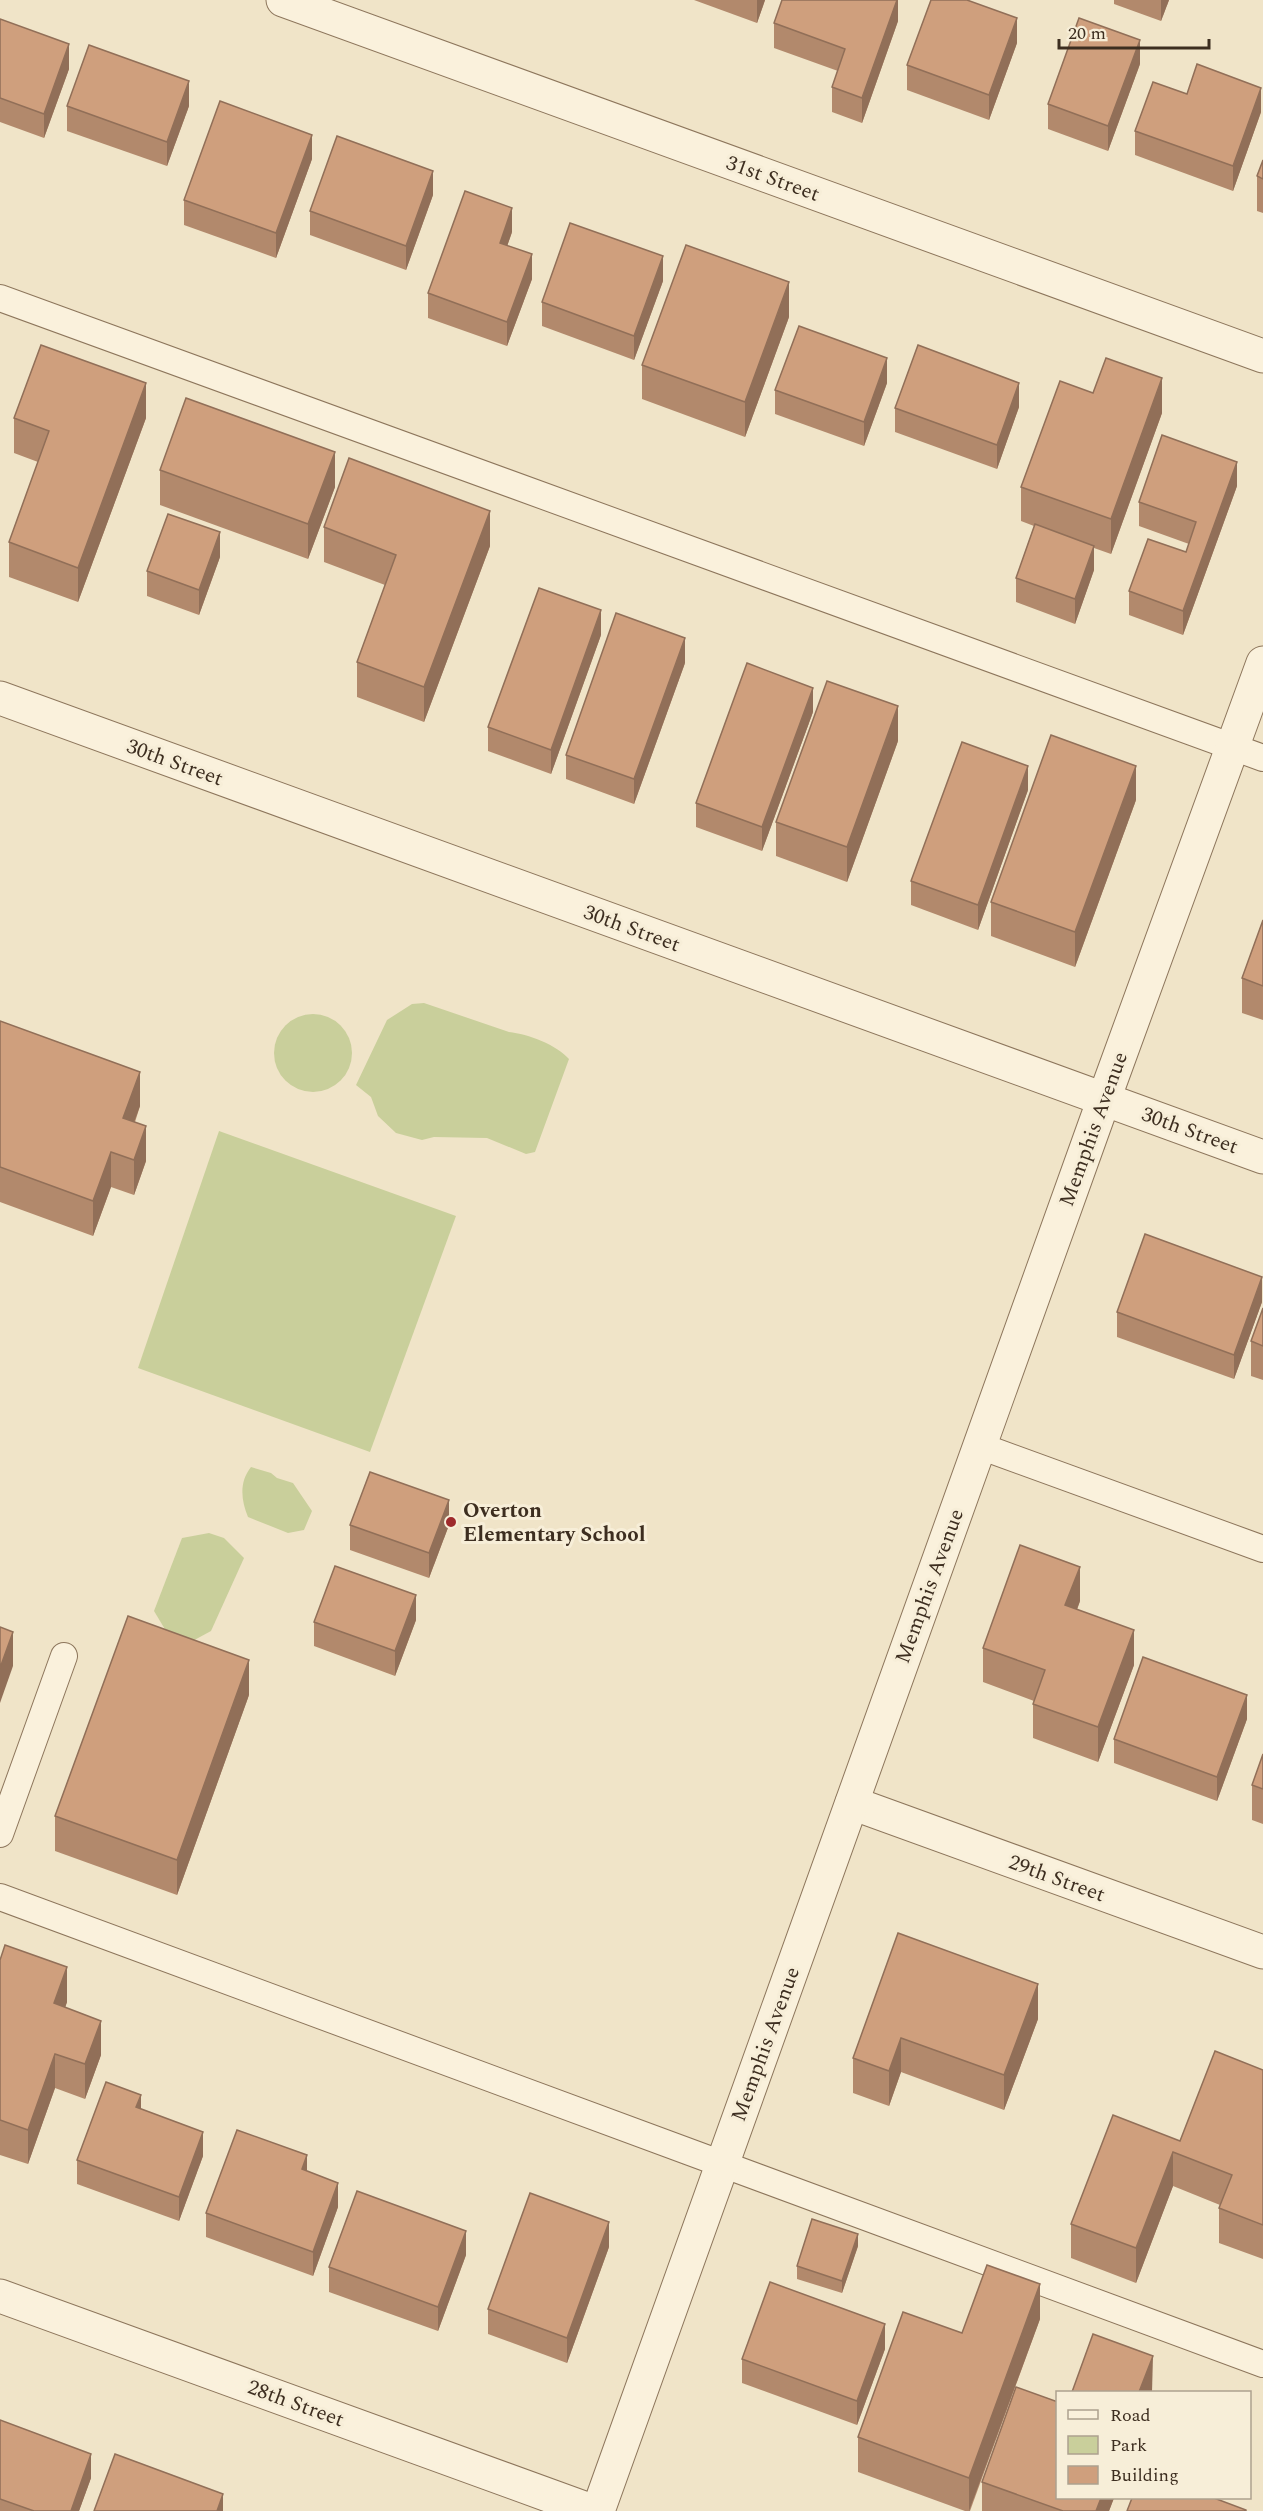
<svg xmlns="http://www.w3.org/2000/svg" width="1263" height="2511" viewBox="0 0 1263 2511" font-family="Spectral,serif">
	<style>
		.green { fill: #c9cf9b }
		.lines { fill: none; stroke-linecap: round; stroke-linejoin: round }
		.service-casing { stroke: #8d765c; stroke-width: 28 }
		.minor-casing { stroke: #8d765c; stroke-width: 35 }
		.tertiary-casing { stroke: #8d765c; stroke-width: 35 }
		.service { stroke: #faf1dc; stroke-width: 26 }
		.minor { stroke: #faf1dc; stroke-width: 33 }
		.tertiary { stroke: #faf1dc; stroke-width: 33 }
		.wall { fill: #b2896c }
		.shaded-wall { fill: #916f58 }
		.building { fill: #cf9f7d; stroke: #916f58; stroke-width: 1.5 }
		.poi-dot { fill: #9e2a2b; stroke: #f7eed8; stroke-width: 2 }
		.labels { text-anchor: middle; stroke-width: 6; stroke-linejoin: round; paint-order: stroke }
		.street-label { font-size: 21px; fill: #3d2e20; stroke: #f7eed8 }
		.poi-label { font-size: 21px; font-weight: bold; fill: #3d2e20; stroke: #f7eed8; text-anchor: start }
	</style>
	<rect width="100%" height="100%" fill="#f0e4c8"/>
	<g class="green">
		<path d="M424 1003 509 1032C528 1034 557 1045 569 1059L535 1152 526 1154 487 1138 434 1137 422 1140 396 1133 378 1116 371 1097 356 1085 387 1020 412 1004Z"/>
		<circle cx="313" cy="1053" r="39"/>
		<polygon points="219,1131 456,1216 370,1452 138,1368"/>
		<path d="M251 1467 271 1473 277 1478 293 1483 312 1511 304 1530 288 1533 248 1517C241 1500 239 1482 251 1467Z"/>
		<polygon points="209,1533 224,1538 244,1558 211,1631 187,1644 169,1636 154,1611 182,1538"/>
	</g>
	<g class="lines">
		<g class="service-casing">
			<g id="service">
				<polyline points="0,298 1263,758"/>
				<polyline points="980,1446 1263,1549"/>
				<polyline points="0,1834 64,1656"/>
				<polyline points="0,1897 1263,2364"/>
			</g>
		</g>
		<g class="minor-casing">
			<g id="minor">
				<polyline points="283,0 1263,356"/>
				<polyline points="0,698 1263,1157"/>
				<polyline points="852,1803 1263,1952"/>
				<polyline points="0,2296 592,2511"/>
			</g>
		</g>
		<g class="tertiary-casing">
			<polyline id="tertiary" points="598,2511 1104,1099 1263,663"/>
		</g>
		<use href="#service" class="service"/>
		<use href="#minor" class="minor"/>
		<use href="#tertiary" class="tertiary"/>
	</g>
	<g class="wall">
		<polygon points="694,0 765,0 757,23"/>
		<polygon points="898,0 898,21 862,123 832,112 832,87 838,71 774,48 774,23"/>
		<polygon points="1114,0 1169,0 1161,21 1114,4"/>
		<polygon points="0,19 69,69 44,138 0,122"/>
		<polygon points="1017,43 989,120 907,90 907,65"/>
		<polygon points="1140,64 1108,151 1048,129 1048,104"/>
		<polygon points="1187,94 1261,112 1233,191 1135,155 1135,131"/>
		<polygon points="67,106 189,106 167,166 67,131"/>
		<polygon points="312,159 276,258 184,225 184,200"/>
		<polygon points="1263,160 1263,213 1257,211 1257,176"/>
		<polygon points="433,195 406,270 310,235 310,211"/>
		<polygon points="512,232 507,246 532,279 507,346 428,318 428,293"/>
		<polygon points="663,281 634,360 542,326 542,302"/>
		<polygon points="789,317 745,437 642,399 642,365"/>
		<polygon points="887,383 864,446 775,414 775,390"/>
		<polygon points="1093,393 1162,413 1111,554 1094,548 1094,570 1075,624 1016,602 1016,578 1034,526 1021,521 1021,487"/>
		<polygon points="1019,407 997,469 895,432 895,408"/>
		<polygon points="14,418 146,418 78,602 9,577 9,542 38,462 14,453"/>
		<polygon points="160,470 335,487 308,559 160,505"/>
		<polygon points="1237,486 1183,635 1129,615 1129,591 1186,552 1189,544 1139,526 1139,502"/>
		<polygon points="324,527 490,546 424,722 357,697 357,662 385,585 324,562"/>
		<polygon points="220,557 199,615 147,596 147,571"/>
		<polygon points="601,635 551,774 488,751 488,727"/>
		<polygon points="685,663 634,804 566,779 566,755"/>
		<polygon points="813,712 762,851 696,827 696,803"/>
		<polygon points="898,741 847,882 776,856 776,822"/>
		<polygon points="1028,790 978,930 911,905 911,881"/>
		<polygon points="1136,800 1075,967 991,936 991,902"/>
		<polygon points="1263,920 1263,1020 1242,1013 1242,978"/>
		<polygon points="0,1021 140,1106 135,1122 146,1161 134,1195 111,1187 93,1236 0,1202"/>
		<polygon points="1262,1302 1234,1379 1117,1337 1117,1312"/>
		<polygon points="1263,1308 1263,1380 1251,1376 1251,1341"/>
		<polygon points="350,1525 449,1525 429,1578 350,1550"/>
		<polygon points="1080,1601 1077,1610 1134,1665 1098,1762 1033,1738 1033,1704 1034,1701 983,1682 983,1648"/>
		<polygon points="416,1620 395,1676 314,1646 314,1622"/>
		<polygon points="249,1695 177,1895 55,1851 55,1816"/>
		<polygon points="1247,1719 1217,1801 1114,1763 1114,1739"/>
		<polygon points="1263,1754 1263,1824 1252,1820 1252,1785"/>
		<polygon points="898,1933 1038,2019 1004,2110 901,2072 889,2106 853,2093 853,2058"/>
		<polygon points="0,1960 67,2002 65,2008 101,2055 85,2099 55,2088 28,2164 0,2155"/>
		<polygon points="1263,2070 1263,2259 1219,2243 1219,2208 1220,2205 1173,2186 1136,2283 1071,2258 1071,2224 1180,2141"/>
		<polygon points="141,2109 203,2156 179,2221 77,2184 77,2160"/>
		<polygon points="338,2207 313,2276 206,2237 206,2213"/>
		<polygon points="858,2246 842,2293 797,2279 797,2266"/>
		<polygon points="609,2247 567,2363 488,2334 488,2309"/>
		<polygon points="466,2255 438,2331 329,2292 329,2267"/>
		<polygon points="1040,2319 970,2511 965,2511 858,2472 858,2437 962,2333"/>
		<polygon points="885,2349 857,2425 742,2383 742,2359"/>
		<polygon points="0,2420 91,2478 79,2511 0,2511"/>
		<polygon points="982,2482 1114,2498 1109,2511 982,2511"/>
	</g>
	<g class="shaded-wall">
		<polygon points="757,0 765,0 757,23"/>
		<polygon points="897,0 898,0 898,21 862,123 862,98"/>
		<polygon points="1161,0 1169,0 1161,21"/>
		<polygon points="1017,18 1017,43 989,120 989,95"/>
		<polygon points="1140,40 1140,64 1108,151 1108,126"/>
		<polygon points="69,44 69,69 44,138 44,114"/>
		<polygon points="189,81 189,106 167,166 167,142"/>
		<polygon points="1261,88 1261,112 1233,191 1233,166"/>
		<polygon points="312,135 312,159 276,258 276,233"/>
		<polygon points="433,171 433,195 406,270 406,246"/>
		<polygon points="512,208 512,232 500,267 500,243"/>
		<polygon points="532,254 532,279 507,346 507,322"/>
		<polygon points="663,256 663,281 634,360 634,336"/>
		<polygon points="789,282 789,317 745,437 745,402"/>
		<polygon points="887,358 887,383 864,446 864,422"/>
		<polygon points="1162,378 1162,413 1111,554 1111,519"/>
		<polygon points="146,383 146,418 78,602 78,568"/>
		<polygon points="1019,383 1019,407 997,469 997,445"/>
		<polygon points="335,452 335,487 308,559 308,524"/>
		<polygon points="1237,462 1237,486 1183,635 1183,611"/>
		<polygon points="490,511 490,546 424,722 424,687"/>
		<polygon points="220,532 220,557 199,615 199,590"/>
		<polygon points="1094,546 1094,570 1075,624 1075,599"/>
		<polygon points="601,610 601,635 551,774 551,750"/>
		<polygon points="685,638 685,663 634,804 634,779"/>
		<polygon points="813,688 813,712 762,851 762,827"/>
		<polygon points="898,706 898,741 847,882 847,847"/>
		<polygon points="1028,766 1028,790 978,930 978,905"/>
		<polygon points="1136,766 1136,800 1075,967 1075,932"/>
		<polygon points="140,1072 140,1106 123,1152 123,1118"/>
		<polygon points="146,1126 146,1161 134,1195 134,1160"/>
		<polygon points="111,1152 111,1187 93,1236 93,1201"/>
		<polygon points="1262,1277 1262,1302 1234,1379 1234,1355"/>
		<polygon points="449,1500 449,1525 429,1578 429,1553"/>
		<polygon points="1080,1567 1080,1601 1065,1640 1065,1605"/>
		<polygon points="416,1595 416,1620 395,1676 395,1651"/>
		<polygon points="1134,1630 1134,1665 1098,1762 1098,1727"/>
		<polygon points="13,1632 13,1666 0,1703 0,1668"/>
		<polygon points="249,1660 249,1695 177,1895 177,1860"/>
		<polygon points="1247,1695 1247,1719 1217,1801 1217,1777"/>
		<polygon points="67,1967 67,2002 54,2038 54,2003"/>
		<polygon points="1038,1984 1038,2019 1004,2110 1004,2075"/>
		<polygon points="101,2021 101,2055 85,2099 85,2064"/>
		<polygon points="901,2038 901,2072 889,2106 889,2071"/>
		<polygon points="55,2054 55,2088 28,2164 28,2130"/>
		<polygon points="141,2095 141,2119 136,2107"/>
		<polygon points="203,2132 203,2156 179,2221 179,2197"/>
		<polygon points="1173,2152 1173,2186 1136,2283 1136,2248"/>
		<polygon points="307,2155 307,2180 302,2169"/>
		<polygon points="338,2183 338,2207 313,2276 313,2252"/>
		<polygon points="609,2222 609,2247 567,2363 567,2338"/>
		<polygon points="466,2231 466,2255 438,2331 438,2307"/>
		<polygon points="858,2234 858,2246 842,2293 842,2281"/>
		<polygon points="1040,2284 1040,2319 969,2511 969,2478"/>
		<polygon points="885,2324 885,2349 857,2425 857,2401"/>
		<polygon points="1153,2356 1152,2392 1139,2392"/>
		<polygon points="91,2454 91,2478 79,2511 71,2511"/>
		<polygon points="223,2494 223,2511 217,2511"/>
		<polygon points="1101,2498 1114,2498 1109,2511 1096,2511"/>
	</g>
	<g class="building">
		<polygon points="782,0 897,0 862,98 832,87 845,49 774,23"/>
		<polygon points="931,0 967,0 1017,18 989,95 907,65"/>
		<polygon points="1079,18 1140,40 1108,126 1048,104"/>
		<polygon points="0,19 69,44 44,114 0,98"/>
		<polygon points="89,45 189,81 167,142 67,106"/>
		<polygon points="1197,64 1261,88 1233,166 1135,131 1153,82 1187,94"/>
		<polygon points="220,101 312,135 276,233 184,200"/>
		<polygon points="337,136 433,171 406,246 310,211"/>
		<polygon points="1263,160 1263,179 1257,176"/>
		<polygon points="465,191 512,208 500,243 532,254 507,322 428,293"/>
		<polygon points="570,223 663,256 634,336 542,302"/>
		<polygon points="686,245 789,282 745,402 642,365"/>
		<polygon points="799,326 887,358 864,422 775,390"/>
		<polygon points="41,345 146,383 78,568 9,542 49,431 14,418"/>
		<polygon points="918,345 1019,383 997,445 895,408"/>
		<polygon points="1106,358 1162,378 1111,519 1021,487 1060,381 1093,393"/>
		<polygon points="186,398 335,452 308,524 160,470"/>
		<polygon points="1162,435 1237,462 1183,611 1129,591 1148,539 1186,552 1196,522 1139,502"/>
		<polygon points="349,458 490,511 424,687 357,662 396,555 324,527"/>
		<polygon points="168,514 220,532 199,590 147,571"/>
		<polygon points="1035,524 1094,546 1075,599 1016,578"/>
		<polygon points="539,588 601,610 551,750 488,727"/>
		<polygon points="616,613 685,638 634,779 566,755"/>
		<polygon points="747,663 813,688 762,827 696,803"/>
		<polygon points="827,681 898,706 847,847 776,822"/>
		<polygon points="1051,735 1136,766 1075,932 991,902"/>
		<polygon points="962,742 1028,766 978,905 911,881"/>
		<polygon points="1263,920 1263,986 1242,978"/>
		<polygon points="0,1021 140,1072 123,1118 146,1126 134,1160 111,1152 93,1201 0,1167"/>
		<polygon points="1145,1234 1262,1277 1234,1355 1117,1312"/>
		<polygon points="1263,1308 1263,1346 1251,1341"/>
		<polygon points="370,1472 449,1500 429,1553 350,1525"/>
		<polygon points="1020,1545 1080,1567 1065,1605 1134,1630 1098,1727 1033,1704 1045,1670 983,1648"/>
		<polygon points="335,1566 416,1595 395,1651 314,1622"/>
		<polygon points="128,1616 249,1660 177,1860 55,1816"/>
		<polygon points="0,1627 13,1632 0,1668"/>
		<polygon points="1143,1657 1247,1695 1217,1777 1114,1739"/>
		<polygon points="1263,1754 1263,1789 1252,1785"/>
		<polygon points="898,1933 1038,1984 1004,2075 901,2038 889,2071 853,2058"/>
		<polygon points="5,1945 67,1967 54,2003 101,2021 85,2064 55,2054 28,2130 0,2120 0,1960"/>
		<polygon points="1215,2051 1263,2070 1263,2225 1219,2208 1232,2175 1173,2152 1136,2248 1071,2224 1113,2115 1180,2141"/>
		<polygon points="106,2082 141,2095 136,2107 203,2132 179,2197 77,2160"/>
		<polygon points="237,2130 307,2155 302,2169 338,2183 313,2252 206,2213"/>
		<polygon points="357,2191 466,2231 438,2307 329,2267"/>
		<polygon points="530,2193 609,2222 567,2338 488,2309"/>
		<polygon points="812,2219 858,2234 842,2281 797,2266"/>
		<polygon points="987,2265 1040,2284 969,2478 858,2437 903,2312 962,2333"/>
		<polygon points="770,2282 885,2324 857,2401 742,2359"/>
		<polygon points="1093,2334 1153,2356 1139,2392 1072,2392"/>
		<polygon points="1016,2387 1058,2402 1058,2498 1101,2498 1096,2511 1063,2511 982,2482"/>
		<polygon points="0,2420 91,2454 71,2511 34,2511 0,2499"/>
		<polygon points="115,2454 223,2494 217,2511 94,2511"/>
		<polygon points="1132,2498 1214,2498 1246,2510 1246,2511 1127,2511"/>
	</g>
	<circle class="poi-dot" cx="451" cy="1522" r="6"/>
	<g class="labels">
		<g class="street-label">
			<text transform="translate(773 178) rotate(20)" y="7">31st Street</text>
			<text transform="translate(175 762) rotate(20)" y="7">30th Street</text>
			<text transform="translate(632 928) rotate(20)" y="7">30th Street</text>
			<text transform="translate(1093 1129) rotate(-70)" y="7">Memphis Avenue</text>
			<text transform="translate(1190 1130) rotate(20)" y="7">30th Street</text>
			<text transform="translate(929 1586) rotate(-70)" y="7">Memphis Avenue</text>
			<text transform="translate(1057 1878) rotate(20)" y="7">29th Street</text>
			<text transform="translate(765 2044) rotate(-70)" y="7">Memphis Avenue</text>
			<text transform="translate(296 2403) rotate(20)" y="7">28th Street</text>
		</g>
		<g class="poi-label">
			<text x="463" y="1517">Overton<tspan x="463" dy="24">Elementary School</tspan></text>
		</g>
	</g>
	<rect x="1056" y="2391" width="195" height="108" fill="#f7eed8" stroke="#ada18e" stroke-width="1.5"/>
	<rect x="1068" y="2410" width="30" height="9" fill="#faf1dc" stroke="#ada18e" stroke-width="1.5"/>
	<text x="1110" y="2421" font-size="18" fill="#3d2e20">Road</text>
	<rect x="1068" y="2436" width="30" height="18" fill="#c9cf9b" stroke="#ada18e" stroke-width="1.5"/>
	<text x="1110" y="2451" font-size="18" fill="#3d2e20">Park</text>
	<rect x="1068" y="2466" width="30" height="18" fill="#cf9f7d" stroke="#ada18e" stroke-width="1.5"/>
	<text x="1110" y="2481" font-size="18" fill="#3d2e20">Building</text>
	<path d="M1059 39v9h150v-9" fill="none" stroke="#3d2e20" stroke-width="3"/>
	<text x="1068" y="39" font-size="18" fill="#3d2e20" stroke="#f7eed8" stroke-width="4.5" paint-order="stroke">20 m</text>
</svg>
